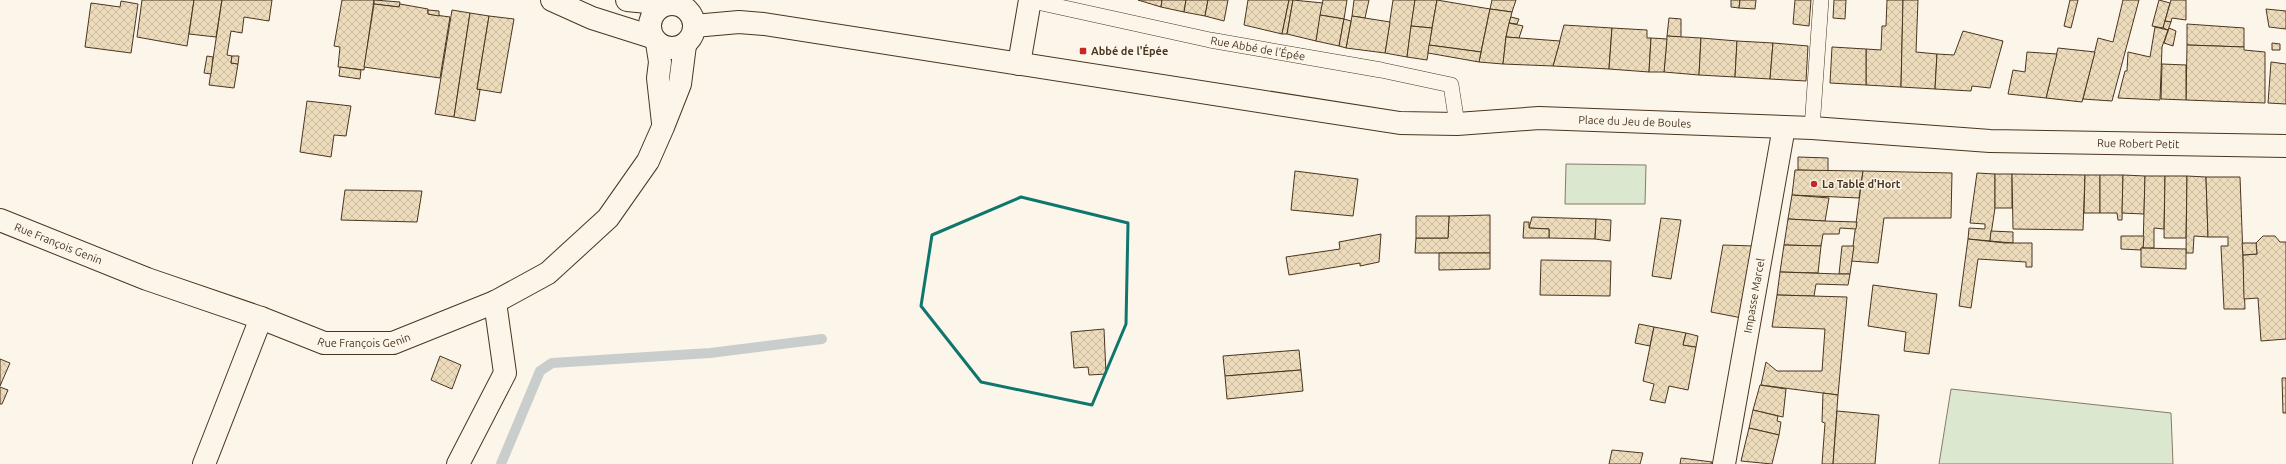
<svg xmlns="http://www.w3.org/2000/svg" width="2286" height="464" viewBox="0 0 2286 464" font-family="Ubuntu,sans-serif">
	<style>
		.garden { fill: #dce7d0; stroke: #887966 }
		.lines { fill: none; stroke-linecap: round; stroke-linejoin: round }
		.stream { stroke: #c9cecd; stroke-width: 10 }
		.building { fill: url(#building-cross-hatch); stroke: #4a3520 }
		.lane-casing { stroke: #4a3520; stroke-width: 16 }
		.street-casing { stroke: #4a3520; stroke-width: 24 }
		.lane { stroke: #fbf6e9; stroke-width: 15 }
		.street { stroke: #fbf6e9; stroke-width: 22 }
		.marked { fill: none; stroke: #0f766e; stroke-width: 3; stroke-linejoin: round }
		.poi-dot { fill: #c62828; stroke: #fbf6e9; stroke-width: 1.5 }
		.labels { text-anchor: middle; stroke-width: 3; stroke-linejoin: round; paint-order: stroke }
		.street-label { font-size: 11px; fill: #4a3520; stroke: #fbf6e9 }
		.poi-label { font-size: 11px; font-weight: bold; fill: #4a3520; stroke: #fbf6e9; text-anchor: start }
	</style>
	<defs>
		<pattern id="building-cross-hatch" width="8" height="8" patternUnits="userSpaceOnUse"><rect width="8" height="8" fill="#ecdcbc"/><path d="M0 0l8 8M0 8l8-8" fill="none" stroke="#ccbda1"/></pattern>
	</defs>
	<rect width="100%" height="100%" fill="#fbf6e9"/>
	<g class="garden">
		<polygon points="1566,164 1646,165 1645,204 1565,204"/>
		<polygon points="1951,389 2171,413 2173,464 1939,464"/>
	</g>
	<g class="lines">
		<polyline class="stream" points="501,464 540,371 552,363 710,353 822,339"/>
	</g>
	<g class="building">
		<polygon points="142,0 194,0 187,46 137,37"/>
		<polygon points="194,0 222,0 216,37 189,34"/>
		<polygon points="222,0 272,0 269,21 244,17 242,33 231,31 227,55 232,56 231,63 238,64 234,88 209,85"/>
		<polygon points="342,0 374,0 364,70 338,67 340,47 334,46"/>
		<polygon points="374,0 400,2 399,7 374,4"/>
		<polygon points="1138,0 1162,0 1161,7"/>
		<polygon points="1162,0 1186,0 1184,12 1161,7"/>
		<polygon points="1186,0 1208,0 1205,16 1184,12"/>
		<polygon points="1208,0 1228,0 1224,21 1205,16"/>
		<polygon points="1248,0 1289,0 1282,34 1244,25"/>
		<polygon points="1289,0 1293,0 1287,34 1282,34"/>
		<polygon points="1293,0 1323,3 1316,41 1287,34"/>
		<polygon points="1323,0 1347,0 1344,19 1320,15"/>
		<polygon points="1354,0 1369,0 1365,18 1352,16"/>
		<polygon points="1393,0 1415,0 1407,57 1385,53"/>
		<polygon points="1415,0 1437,0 1432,28 1411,26"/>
		<polygon points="1437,0 1490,9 1481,52 1429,45"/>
		<polygon points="1492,0 1516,0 1512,12 1490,9"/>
		<polygon points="1731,0 1740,0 1739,8 1731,7"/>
		<polygon points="1740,0 1756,0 1755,9 1739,8"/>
		<polygon points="1795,0 1811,0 1809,26 1793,24"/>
		<polygon points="1834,0 1846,0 1845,19 1833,18"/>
		<polygon points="1887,0 1903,0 1901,87 1866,85 1866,49 1881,50 1882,26 1886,26"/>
		<polygon points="1903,0 1918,0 1916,52 1937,54 1935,89 1901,87"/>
		<polygon points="2070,0 2078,0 2071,28 2064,26"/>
		<polygon points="2123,0 2139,0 2112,101 2083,99 2098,38 2113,42"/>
		<polygon points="2159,0 2170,3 2163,28 2152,26"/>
		<polygon points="2171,0 2186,0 2186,20 2172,18 2171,22 2165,21"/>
		<polygon points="121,1 138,4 131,53 85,47 91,3 120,7"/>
		<polygon points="374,4 399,7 400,4 428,9 428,14 450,17 440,78 364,67"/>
		<polygon points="1490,9 1512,12 1506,37 1503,64 1479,62"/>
		<polygon points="2266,9 2286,11 2286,29 2269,27"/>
		<polygon points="428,10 439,11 439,16 428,14"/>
		<polygon points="452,10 470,13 454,117 435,114"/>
		<polygon points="470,13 489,16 477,89 480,90 475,121 454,117"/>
		<polygon points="1320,15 1344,19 1339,46 1316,41"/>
		<polygon points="489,16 514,19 501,93 477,89"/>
		<polygon points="1352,16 1390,22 1385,53 1346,48"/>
		<polygon points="1511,17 1519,19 1517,24 1509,23"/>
		<polygon points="1669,18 1681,19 1681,37 1667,36"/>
		<polygon points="1344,19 1351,21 1346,48 1339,46"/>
		<polygon points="2165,21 2171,22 2168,30 2163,28"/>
		<polygon points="1509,23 1523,26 1519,38 1506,37"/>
		<polygon points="2187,24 2244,28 2244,47 2187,45"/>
		<polygon points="1564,25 1612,28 1609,69 1553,66"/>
		<polygon points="1411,26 1432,28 1427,60 1407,57"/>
		<polygon points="2155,27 2168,30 2162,47 2160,100 2118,98 2125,71 2127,71 2128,52 2150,57"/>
		<polygon points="1612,28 1647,30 1647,38 1651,38 1649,72 1609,69"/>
		<polygon points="2169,28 2176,31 2173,46 2164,43"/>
		<polygon points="1963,31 2003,41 1990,88 1972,86 1971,91 1935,89 1937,54 1954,55"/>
		<polygon points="1667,36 1701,38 1699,75 1664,72"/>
		<polygon points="1506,37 1560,41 1553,66 1503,64"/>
		<polygon points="1651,38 1667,39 1664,72 1649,72"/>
		<polygon points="1701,38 1737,41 1735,77 1699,75"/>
		<polygon points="1737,41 1773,43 1770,79 1735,77"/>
		<polygon points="1773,43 1808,46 1806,81 1770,79"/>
		<polygon points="2272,43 2280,44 2280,50 2272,50"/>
		<polygon points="1429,45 1481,52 1479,62 1428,53"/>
		<polygon points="2187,45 2244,47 2244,50 2265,52 2265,103 2186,100"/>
		<polygon points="1832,47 1866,49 1866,85 1830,83"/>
		<polygon points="2058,48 2095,52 2082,102 2046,98"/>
		<polygon points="2027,52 2057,54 2046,98 2008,94 2013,70 2025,72"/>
		<polygon points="207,56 213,57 211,74 204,73"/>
		<polygon points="232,56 239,56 238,64 231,63"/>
		<polygon points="2271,62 2286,64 2286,104 2268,103"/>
		<polygon points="2162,64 2186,65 2186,100 2161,99"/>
		<polygon points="340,67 361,70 360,79 339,76"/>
		<polygon points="307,101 351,106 346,136 334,135 331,157 300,152"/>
		<polygon points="1798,157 1828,158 1828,171 1798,170"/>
		<polygon points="1795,170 1863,171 1859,198 1792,195"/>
		<polygon points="1295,171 1358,179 1353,216 1291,210"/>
		<polygon points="1863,171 1952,173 1951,218 1884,218 1878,263 1851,261"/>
		<polygon points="1977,173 1995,174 1995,208 1990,241 1968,239 1969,228 1985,229 1985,224 1970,223"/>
		<rect x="1995" y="174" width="17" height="34"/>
		<polygon points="2012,174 2085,175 2083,230 2013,229"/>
		<polygon points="2085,175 2100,175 2100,213 2084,213"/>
		<polygon points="2100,175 2123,175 2122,220 2118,220 2117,213 2100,213"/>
		<polygon points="2123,175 2145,176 2144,214 2122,213"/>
		<polygon points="2145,176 2165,176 2164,229 2154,228 2154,248 2143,248"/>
		<polygon points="2165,176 2187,176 2186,238 2164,238"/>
		<polygon points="2187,176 2206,177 2208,237 2194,236 2193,253 2186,253"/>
		<polygon points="2206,177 2240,177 2245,309 2224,309 2221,246 2228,246 2228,237 2208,237"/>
		<polygon points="345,190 422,191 417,222 341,220"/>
		<polygon points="1792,195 1829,198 1825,221 1788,219"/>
		<polygon points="1490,215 1490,253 1415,253 1416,238 1448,238 1449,216"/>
		<polygon points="1416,216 1449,216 1448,238 1416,238"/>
		<polygon points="1532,217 1596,219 1595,239 1549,238 1549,229 1529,228"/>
		<polygon points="1661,218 1681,220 1671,279 1652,276"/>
		<polygon points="1596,219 1611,220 1610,241 1595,239"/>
		<polygon points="1788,219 1825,221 1857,222 1856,229 1840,228 1839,234 1823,234 1821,246 1784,245"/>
		<polygon points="1524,222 1529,222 1529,228 1549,229 1549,238 1523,238"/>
		<polygon points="1991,231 2013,232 2013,243 1990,241"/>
		<polygon points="1381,234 1379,262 1360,266 1360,263 1289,275 1286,257 1340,249 1339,242"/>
		<polygon points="2121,236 2144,236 2143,248 2141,248 2141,250 2121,249"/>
		<polygon points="2263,236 2275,236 2280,242 2286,242 2286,339 2261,341 2258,298 2244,299 2243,255 2257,254 2256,243"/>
		<polygon points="1968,239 2005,243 2032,243 2032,267 2026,267 2026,262 1978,259 1971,308 1959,306"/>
		<polygon points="2242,243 2256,243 2257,254 2243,255"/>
		<polygon points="1723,245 1754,246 1742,318 1711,312"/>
		<polygon points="1784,245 1821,246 1818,273 1780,272"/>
		<polygon points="1842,246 1854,246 1850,274 1839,274"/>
		<polygon points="2141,248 2186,249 2186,269 2141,267"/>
		<polygon points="1439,253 1490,253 1490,269 1439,270"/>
		<polygon points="1541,260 1611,261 1610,296 1540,295"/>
		<polygon points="1780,272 1839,274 1850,274 1848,285 1816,284 1814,296 1777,295"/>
		<polygon points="1873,285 1937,294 1929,354 1904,351 1906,332 1868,326"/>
		<polygon points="1777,295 1847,297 1838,395 1761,385 1766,362 1777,371 1822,371 1825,329 1772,327"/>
		<polygon points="1639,324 1654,327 1650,346 1635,343"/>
		<polygon points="1654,327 1686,333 1683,345 1696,347 1688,390 1669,386 1665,403 1650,400 1654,384 1643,381"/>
		<polygon points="1104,329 1106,374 1089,375 1088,367 1074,368 1071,332"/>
		<polygon points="1686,333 1698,336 1696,347 1683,345"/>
		<polygon points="1299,350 1301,370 1225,376 1223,356"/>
		<polygon points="440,356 461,365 452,389 431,380"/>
		<polygon points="0,359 10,363 0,386"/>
		<polygon points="1301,370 1303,391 1227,399 1225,376"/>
		<polygon points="2282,378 2286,378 2286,413 2283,413"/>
		<polygon points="1760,385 1786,389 1783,417 1753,410"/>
		<polygon points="0,387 8,390 2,404 0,404"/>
		<polygon points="1823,393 1838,395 1833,464 1822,464 1825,423 1822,422"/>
		<polygon points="1753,410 1778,416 1777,421 1781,422 1779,435 1749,428"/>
		<polygon points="1837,411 1879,415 1875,464 1833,464"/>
		<polygon points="1749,428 1779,435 1772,464 1741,461"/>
		<polygon points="1612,450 1643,453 1640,464 1609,464"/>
		<polygon points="1681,458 1712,462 1711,464 1680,464"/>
	</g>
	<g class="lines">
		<g class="lane-casing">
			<g id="lane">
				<path id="s1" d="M1028 0 1210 40 1381 70 1451 85 1457 124"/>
				<polyline points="1812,128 1821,0"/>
			</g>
		</g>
		<g class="street-casing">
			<g id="street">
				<polyline points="552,0 592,18 652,37"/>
				<polyline points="627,0 668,4"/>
				<circle cx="672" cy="26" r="22"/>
				<path id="s2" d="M694 26 739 22 764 24 1400 123 1457 124 1539 118 1812 128 1990 141 2286 146"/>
				<polyline points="657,43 660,62 658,78 663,123"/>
				<polyline points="1019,64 1030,0"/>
				<path id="s3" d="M0 220 147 279 261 318 324 343H393L495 302 548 273 608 218 648 161 663 127 680 84 685 45"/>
				<polyline points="204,464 261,318"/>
				<polyline points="458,464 505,373 495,302"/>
				<path id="s4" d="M1724 464 1784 127"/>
			</g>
		</g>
		<use href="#lane" class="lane"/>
		<use href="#street" class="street"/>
	</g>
	<path class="marked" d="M1021 197 1128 223 1126 324 1092 405 981 382 921 306 932 235Z"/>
	<g class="poi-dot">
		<rect x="1079" y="47" width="8" height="8" rx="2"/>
		<circle cx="1814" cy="184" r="4"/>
	</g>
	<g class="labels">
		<g class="street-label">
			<text dy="4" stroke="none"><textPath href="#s1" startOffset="235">Rue Abbé de l'Épée</textPath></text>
			<text dy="4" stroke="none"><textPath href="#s2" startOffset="949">Place du Jeu de Boules</textPath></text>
			<text dy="4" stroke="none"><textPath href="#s2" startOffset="1453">Rue Robert Petit</textPath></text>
			<text dy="4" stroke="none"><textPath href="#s3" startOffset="63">Rue François Genin</textPath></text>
			<text dy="4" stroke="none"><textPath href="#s4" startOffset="171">Impasse Marcel</textPath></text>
			<text dy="4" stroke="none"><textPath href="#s3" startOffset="387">Rue François Genin</textPath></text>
		</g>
		<g class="poi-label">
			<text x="1091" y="55">Abbé de l'Épée</text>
			<text x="1822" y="188">La Table d'Hort</text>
		</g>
	</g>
</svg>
